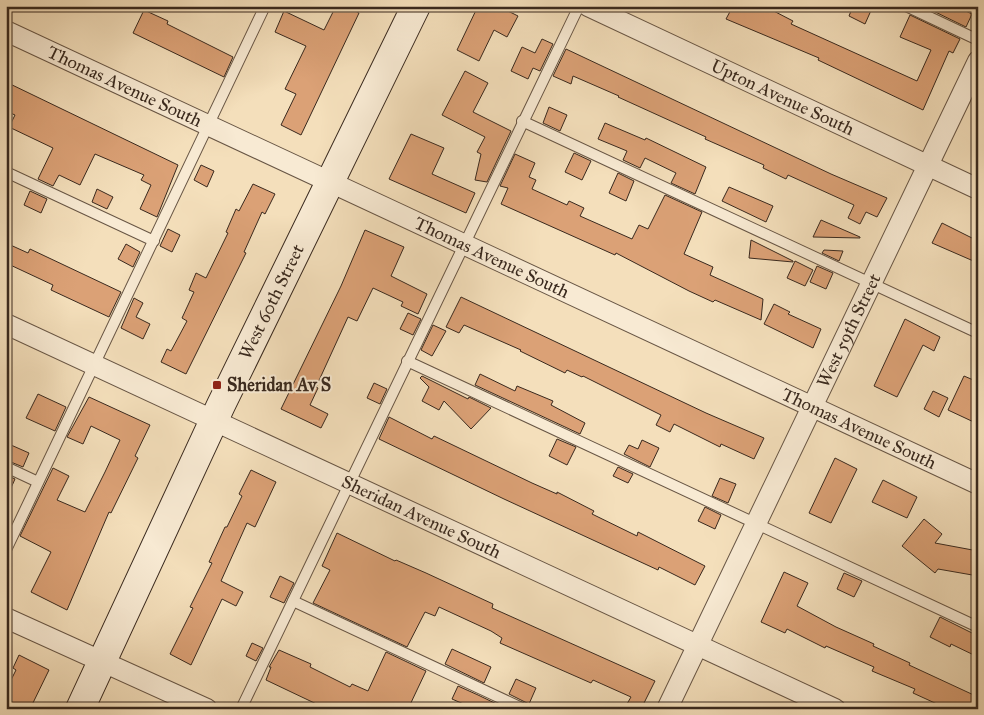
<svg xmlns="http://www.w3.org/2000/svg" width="984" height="715" viewBox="0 0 984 715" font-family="'IM FELL Great Primer',serif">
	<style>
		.building { fill: #dba176; stroke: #39291e }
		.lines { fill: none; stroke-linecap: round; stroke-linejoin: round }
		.lane-casing { stroke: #685645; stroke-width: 12 }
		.street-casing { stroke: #685645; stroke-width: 22 }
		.secondary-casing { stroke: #39291e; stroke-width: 30 }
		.lane { stroke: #f8ead3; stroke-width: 10 }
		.street { stroke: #f8ead3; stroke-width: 20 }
		.secondary { stroke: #f8ead3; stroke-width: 28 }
		.poi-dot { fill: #8f2418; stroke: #f8ead3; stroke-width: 2 }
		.labels { text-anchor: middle; stroke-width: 4; stroke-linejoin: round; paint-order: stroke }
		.street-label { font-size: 18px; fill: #39291e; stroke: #f8ead3 }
		.poi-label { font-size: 18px; font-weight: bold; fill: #39291e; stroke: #f8ead3; text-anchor: start }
	</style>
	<rect width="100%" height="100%" fill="#f4dfbb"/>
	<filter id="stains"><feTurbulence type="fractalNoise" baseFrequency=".004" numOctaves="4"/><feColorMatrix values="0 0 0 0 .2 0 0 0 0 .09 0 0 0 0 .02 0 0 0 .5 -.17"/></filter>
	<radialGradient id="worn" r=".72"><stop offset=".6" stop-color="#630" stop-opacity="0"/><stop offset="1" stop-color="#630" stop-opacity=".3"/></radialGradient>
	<g class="building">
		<polygon points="336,6 346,6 359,13 301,135 281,125 296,94 285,89 306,46 275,32 284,11 324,30"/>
		<polygon points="478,6 498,6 518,16 507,37 494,30 479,61 457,50"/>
		<polygon points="733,6 764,6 793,21 791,24 917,81 931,50 900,37 910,15 960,39 953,53 949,51 923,110 818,60 819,58 726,19"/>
		<polygon points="853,6 873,6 865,24 849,16"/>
		<polygon points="923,6 955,6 972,14 966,27"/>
		<polygon points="144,10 168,21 167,24 233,57 224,77 133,33"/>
		<polygon points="542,39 553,44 540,71 533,68 528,79 511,71 522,47 535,53"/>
		<polygon points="566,49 831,174 887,198 877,217 866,212 860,224 848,218 854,205 788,175 786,179 763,168 764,165 705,139 706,137 618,97 619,96 573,76 571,84 553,76"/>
		<polygon points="465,71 488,83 473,112 511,131 487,182 475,180 481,154 477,152 485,137 442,115"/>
		<polygon points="6,82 178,165 157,217 140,209 151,185 141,180 144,175 95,154 80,185 59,175 53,186 38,179 53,148 9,127 15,115 6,111"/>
		<polygon points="549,107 567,115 560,131 543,123"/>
		<polygon points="605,123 645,140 646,138 706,167 695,194 671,183 676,173 645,158 640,168 623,160 627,151 598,139"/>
		<polygon points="411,134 444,148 432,174 475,193 466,213 389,179"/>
		<polygon points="574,153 591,161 582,180 565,172"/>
		<polygon points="515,154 535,163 529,177 536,180 532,189 567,205 569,201 584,208 580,216 632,239 639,225 648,229 665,195 702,212 684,254 713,267 710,275 763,299 761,320 715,300 713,302 689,291 616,253 615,255 501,204 508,188 500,186"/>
		<polygon points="201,165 214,171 207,187 194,180"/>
		<polygon points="618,173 634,181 626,201 609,193"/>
		<polygon points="253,184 275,194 265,214 262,212 244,252 246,253 186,374 161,362 167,349 171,351 187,321 182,318 194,292 189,290 196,273 206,278 228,233 226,232 236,209 239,211"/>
		<polygon points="729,187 773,206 766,222 722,201"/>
		<polygon points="97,189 113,197 107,209 92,202"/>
		<polygon points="30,191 47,199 41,213 24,205"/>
		<polygon points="821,220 860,237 860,238 813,237"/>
		<polygon points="942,223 978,241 978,263 932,243"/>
		<polygon points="168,229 180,235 172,252 160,246"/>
		<polygon points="365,230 404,247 391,276 427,294 418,314 401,306 403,302 373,288 357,321 348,317 316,387 318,388 310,405 328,414 321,428 281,409 341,286"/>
		<polygon points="751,240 793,261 793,262 749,258"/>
		<polygon points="6,243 28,253 30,249 121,292 109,317 51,290 53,285 6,263"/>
		<polygon points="126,244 140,252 133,267 118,259"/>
		<polygon points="824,250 843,251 839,261 822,253"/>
		<polygon points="795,261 813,270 805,286 787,278"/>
		<polygon points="817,266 833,273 826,289 810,282"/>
		<polygon points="461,297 706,413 764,438 754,459 721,444 720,447 674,424 670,432 656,425 661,415 583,376 582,377 567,370 565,373 520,351 521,350 464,325 459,333 446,327"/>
		<polygon points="134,298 143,303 136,317 150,324 143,339 121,328"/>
		<polygon points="774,304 790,312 788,314 821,329 813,348 764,324"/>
		<polygon points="408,313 421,319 413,335 400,329"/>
		<polygon points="905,319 940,337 934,351 923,345 897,397 874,386"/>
		<polygon points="433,325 446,331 432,356 421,350"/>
		<polygon points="480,374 515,391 517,386 553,401 551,405 585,423 580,434 475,385"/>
		<polygon points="422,376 468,399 469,397 491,408 471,429 444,401 439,410 422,401 429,387 420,378"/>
		<polygon points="964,376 978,382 978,424 948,410"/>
		<polygon points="374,383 387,389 380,404 367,398"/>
		<polygon points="933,391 948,398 939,417 924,409"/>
		<polygon points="38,394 66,407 55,431 26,418"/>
		<polygon points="89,397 150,425 135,456 138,458 111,513 109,512 67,610 31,592 51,552 20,536 53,468 69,476 57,500 85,512 105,472 120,440 91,426 83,444 67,437"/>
		<polygon points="389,417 432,439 434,436 532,483 557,494 557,492 594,511 592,514 637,536 638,532 705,566 695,585 659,567 658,570 504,499 379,439"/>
		<polygon points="557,439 576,447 567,465 549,456"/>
		<polygon points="642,440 659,448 650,467 624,454 629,445 638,449"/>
		<polygon points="11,445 29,453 23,467 6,460"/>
		<polygon points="835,458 857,469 831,523 809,513"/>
		<polygon points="618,467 633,474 628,483 613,476"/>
		<polygon points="251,470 276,482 255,527 247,523 221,581 243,592 236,606 222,599 191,665 170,654 193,608 190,607 212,563 209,562 225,527 227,527 242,496 239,494"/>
		<polygon points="6,475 15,479 6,499"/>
		<polygon points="720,478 736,484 728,503 712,496"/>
		<polygon points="883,480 917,497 907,518 872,502"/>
		<polygon points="705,507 721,515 715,529 698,521"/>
		<polygon points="924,519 942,534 935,543 978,551 978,576 938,569 935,573 902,546"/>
		<polygon points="337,533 395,561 396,560 426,573 493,604 492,608 655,681 641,709 624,709 631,697 593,680 591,683 500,643 502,638 491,631 439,607 435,616 425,612 407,647 313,603 330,570 322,566"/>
		<polygon points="784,572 808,583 797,606 836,627 874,644 873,646 910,663 909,665 978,697 978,709 948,709 913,693 915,689 872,671 874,667 826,646 825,648 787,629 785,633 761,622"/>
		<polygon points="844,573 862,581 854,597 837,589"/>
		<polygon points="280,576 294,583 284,603 270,597"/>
		<polygon points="940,617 978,636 978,657 951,644 950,647 930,637"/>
		<polygon points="252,643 263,648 256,661 246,656"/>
		<polygon points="452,649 491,667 484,683 445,664"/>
		<polygon points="279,650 311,664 310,667 350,687 352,684 368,691 386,652 426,671 408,709 327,709 266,680 271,667 269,667"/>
		<polygon points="19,655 49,670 30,709 6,709 6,690 16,670 13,668"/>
		<polygon points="516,679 536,688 529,704 509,694"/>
		<polygon points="458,686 478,695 507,709 475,709 452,699"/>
	</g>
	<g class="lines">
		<g class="lane-casing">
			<g id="lane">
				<polyline points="906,6 978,40"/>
				<polyline points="522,121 978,333"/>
				<polyline points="6,172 154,241"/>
				<polyline points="407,361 978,627"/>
				<polyline points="6,467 38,482"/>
				<polyline points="6,550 265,6"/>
				<polyline points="293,601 524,709"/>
				<polyline points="241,709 579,6"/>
			</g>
		</g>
		<g class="street-casing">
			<g id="street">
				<path id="s1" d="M588 6 978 189"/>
				<path id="s2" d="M6 31 978 484"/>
				<path id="s3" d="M6 324 835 709"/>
				<polyline points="6,618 207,709"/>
				<path id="s4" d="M667 709 978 61"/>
			</g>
		</g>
		<g class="secondary-casing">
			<g id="secondary">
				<path id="s5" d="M80 709 221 405 416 6"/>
			</g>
		</g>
		<use href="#lane" class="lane"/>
		<use href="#street" class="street"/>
		<use href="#secondary" class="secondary"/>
	</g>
	<rect class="poi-dot" x="212" y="380" width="10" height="10" rx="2.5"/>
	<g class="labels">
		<g class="street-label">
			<text dy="6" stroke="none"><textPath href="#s2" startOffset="131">Thomas Avenue South</textPath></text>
			<text dy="6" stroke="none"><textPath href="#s1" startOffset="215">Upton Avenue South</textPath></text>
			<text dy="6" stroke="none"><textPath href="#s2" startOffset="536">Thomas Avenue South</textPath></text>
			<text dy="6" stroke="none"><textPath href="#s5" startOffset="450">West 60th Street</textPath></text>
			<text dy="6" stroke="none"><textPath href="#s4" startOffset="420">West 59th Street</textPath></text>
			<text dy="6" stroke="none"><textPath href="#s2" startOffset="941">Thomas Avenue South</textPath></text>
			<text dy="6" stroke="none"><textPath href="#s3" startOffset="458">Sheridan Avenue South</textPath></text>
		</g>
		<g class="poi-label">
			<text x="227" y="391">Sheridan Av S</text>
		</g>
	</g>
	<rect width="984" height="715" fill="none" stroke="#f4dfbb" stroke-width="25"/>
	<rect x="8" y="8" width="969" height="700" fill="none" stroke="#39291e" stroke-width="2.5"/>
	<rect x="12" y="12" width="959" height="690" fill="none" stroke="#39291e"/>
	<rect width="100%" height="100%" filter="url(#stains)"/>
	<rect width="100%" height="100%" fill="url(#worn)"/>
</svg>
